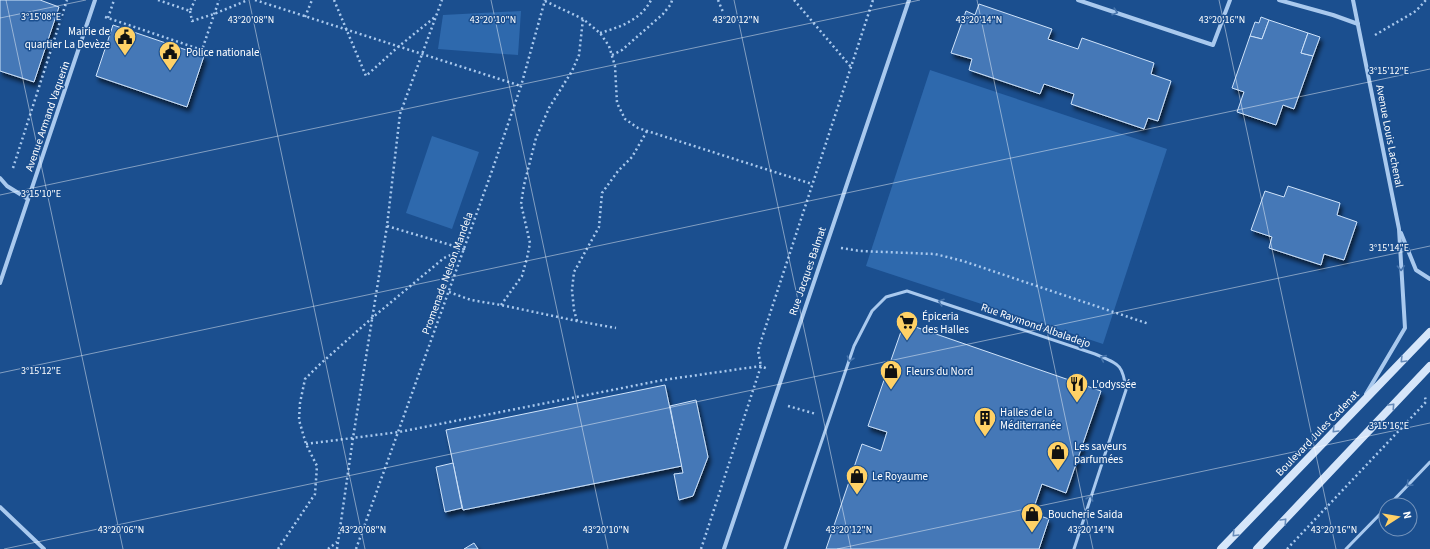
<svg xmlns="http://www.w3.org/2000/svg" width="1430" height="549" viewBox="0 0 1430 549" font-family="'Source Sans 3',sans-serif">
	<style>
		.green { fill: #2e69ad }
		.building { fill: #4478b7; stroke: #cfe3fa; filter: url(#shadow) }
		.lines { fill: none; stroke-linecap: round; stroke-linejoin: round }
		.path { stroke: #a9c9ee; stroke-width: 2.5; stroke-dasharray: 2 3; stroke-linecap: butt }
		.lane { stroke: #a9c9ee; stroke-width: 3 }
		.street { stroke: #a9c9ee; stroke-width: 4 }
		.secondary { stroke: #d6e6fa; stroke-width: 8 }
		.oneway { stroke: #4674ac }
		.oneway2 { stroke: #668bba }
		.ticks { fill: none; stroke: #fff; stroke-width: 1; stroke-opacity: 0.45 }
		.labels { text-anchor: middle; stroke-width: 3; stroke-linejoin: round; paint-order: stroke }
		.poi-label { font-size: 11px; fill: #fff; stroke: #1b4f8f; text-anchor: start }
		.street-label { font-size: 11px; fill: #fff; stroke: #1b4f8f }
		.ticks-label { font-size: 10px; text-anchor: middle; fill: #fff; stroke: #1b4f8f; stroke-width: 3; stroke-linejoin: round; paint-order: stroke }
	</style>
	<defs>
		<filter id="shadow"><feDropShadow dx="2.5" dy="4.5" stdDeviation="2" flood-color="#0009"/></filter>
	</defs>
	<rect width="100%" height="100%" fill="#1b4f8f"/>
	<g class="green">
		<polygon points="521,11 518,55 438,49 443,15"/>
		<polygon points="930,70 1167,149 1103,344 866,266"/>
		<polygon points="432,136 479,152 452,229 406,213"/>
	</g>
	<g class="building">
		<polygon points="0,0 40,0 59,7 34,82 0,71"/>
		<polygon points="979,4 1052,29 1048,39 1078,49 1082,38 1154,63 1151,74 1171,81 1158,121 1148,118 1144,129 1071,104 1074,94 1044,84 1040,94 969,70 972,59 951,53 966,11 975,15"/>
		<polygon points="1261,17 1269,20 1262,39 1250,36 1255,22 1259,23"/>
		<polygon points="1269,20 1308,33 1301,53 1313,56 1294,109 1283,105 1276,125 1237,112 1244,92 1232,88 1250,36 1262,39"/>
		<polygon points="113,25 204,56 187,107 96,76"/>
		<polygon points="1308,33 1320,37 1313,56 1301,53"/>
		<polygon points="1288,186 1340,203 1337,215 1357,222 1344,260 1324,254 1321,265 1269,248 1272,237 1251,230 1265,191 1284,197"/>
		<polygon points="904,323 1101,391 1066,493 1042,484 1032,513 1049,519 1039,549 826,549 862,444 881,451 887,432 868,426"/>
		<polygon points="665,385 682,466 463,510 446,430"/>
		<polygon points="696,400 708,457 693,496 679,500 674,474 683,473 670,406"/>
		<polygon points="453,463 462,508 445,512 436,467"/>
		<polygon points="474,543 478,549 464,549"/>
	</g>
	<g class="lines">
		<g class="path">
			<polyline points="158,0 190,11 195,0"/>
			<polyline points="255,0 521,86"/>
			<polyline points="334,0 366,76 398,47 435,17"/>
			<polyline points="718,0 723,12"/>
			<polyline points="794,0 851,67"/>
			<polyline points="545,1 583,19 600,33 609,46 615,66 617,103 625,119 638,128 812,184"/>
			<polyline points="190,11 192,21 214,14 248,0"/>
			<polyline points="105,17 202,50 219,0"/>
			<polyline points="305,17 312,0"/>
			<polyline points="108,18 114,0"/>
			<path d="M600 33C620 27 641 20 651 0"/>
			<polyline points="1375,35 1416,11 1426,0"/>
			<polyline points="612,55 622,50 663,14 671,4 672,0"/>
			<polyline points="13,168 67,0"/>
			<polyline points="841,248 860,251 935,254 963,261 1149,324"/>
			<polyline points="449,292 471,300 501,305 577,321 616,328"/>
			<polyline points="501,305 522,276 527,258 530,243 521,204 524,185 536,138 549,108 572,71 579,55 583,19"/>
			<polyline points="577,321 574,310 572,290 574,272 599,227 602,193 618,171 632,157 647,131"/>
			<polyline points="788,406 816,414"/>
			<polyline points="306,444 399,432 663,380 761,366 768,369"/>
			<polyline points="278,549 315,494 317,466 306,444 299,420 300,403 305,379 318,366 372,318 444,258 464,249 387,226 400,114 442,0"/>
			<polyline points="328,549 337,542"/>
			<polyline points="337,549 353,438 387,226"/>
			<polyline points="356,549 493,168 521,86 545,0"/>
			<polyline points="701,549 761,366 758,351 762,338 873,0"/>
			<polyline points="1287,549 1426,402 1425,397"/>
		</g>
		<g class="lane">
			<polyline points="1389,505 1430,462"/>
			<path d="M785 549 854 346 872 311 886 297 907 291 1095 354C1118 364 1123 363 1126 390L1074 549"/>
			<polyline points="1346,549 1386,508"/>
		</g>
		<g class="street">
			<polyline points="1078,0 1213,45 1230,0"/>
			<polyline points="1279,0 1333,15 1358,24"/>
			<polyline points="1353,0 1399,229 1405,328 1366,394"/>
			<polyline points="0,178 7,186 28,199"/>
			<polyline points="1401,233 1416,270 1430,279"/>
			<polyline points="0,283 95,0"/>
			<polyline points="0,507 44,549"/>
			<polyline points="724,549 909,0"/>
		</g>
		<g class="secondary">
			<polyline points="1221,549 1430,332"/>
			<polyline points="1257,549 1430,366"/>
		</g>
	</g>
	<defs><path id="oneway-chevron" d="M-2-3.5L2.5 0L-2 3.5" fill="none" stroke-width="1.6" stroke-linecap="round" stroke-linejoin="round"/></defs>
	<g class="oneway">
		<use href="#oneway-chevron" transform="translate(1115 12) rotate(18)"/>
		<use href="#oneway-chevron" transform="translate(1401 268) rotate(87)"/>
		<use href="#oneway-chevron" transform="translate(941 302) rotate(-161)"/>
		<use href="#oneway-chevron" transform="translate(1103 358) rotate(-156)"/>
		<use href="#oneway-chevron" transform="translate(850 359) rotate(109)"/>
		<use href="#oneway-chevron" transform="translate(1409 484) rotate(134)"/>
		<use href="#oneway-chevron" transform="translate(1090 498) rotate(-71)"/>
	</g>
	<g class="oneway2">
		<use href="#oneway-chevron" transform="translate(1403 360) rotate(135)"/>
		<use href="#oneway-chevron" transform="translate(1392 406) rotate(-47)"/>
		<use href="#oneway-chevron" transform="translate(1335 430) rotate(134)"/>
		<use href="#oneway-chevron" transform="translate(1284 521) rotate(-47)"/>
		<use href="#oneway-chevron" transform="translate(1235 534) rotate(134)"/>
	</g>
	<path class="ticks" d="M6 0 123 549M249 0 365 549M491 0 608 549M734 0 851 549M977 0 1093 549M1219 0 1336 549M0 18 86 0M0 195 920 0M0 373 1430 69M4 549 1430 246M837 549 1430 423"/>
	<defs>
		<g id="civic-pin" transform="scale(1.15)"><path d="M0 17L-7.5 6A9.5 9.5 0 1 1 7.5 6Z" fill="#ffd166" stroke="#1b4f8f"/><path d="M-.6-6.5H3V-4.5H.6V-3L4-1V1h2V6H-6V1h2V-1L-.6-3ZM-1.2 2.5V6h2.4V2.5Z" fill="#111"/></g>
		<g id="supermarket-pin" transform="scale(1.15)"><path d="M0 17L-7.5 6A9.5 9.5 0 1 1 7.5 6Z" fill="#ffd166" stroke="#1b4f8f"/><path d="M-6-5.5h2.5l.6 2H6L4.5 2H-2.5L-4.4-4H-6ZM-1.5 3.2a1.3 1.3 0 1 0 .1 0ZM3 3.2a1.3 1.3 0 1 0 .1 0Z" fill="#111"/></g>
		<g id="shop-pin" transform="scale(1.15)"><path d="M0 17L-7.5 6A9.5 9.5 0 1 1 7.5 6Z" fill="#ffd166" stroke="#1b4f8f"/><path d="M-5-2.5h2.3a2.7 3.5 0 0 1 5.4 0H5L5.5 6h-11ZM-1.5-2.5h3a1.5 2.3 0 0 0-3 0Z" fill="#111"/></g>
		<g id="restaurant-pin" transform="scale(1.15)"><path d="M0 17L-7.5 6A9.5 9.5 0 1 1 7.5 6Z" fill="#ffd166" stroke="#1b4f8f"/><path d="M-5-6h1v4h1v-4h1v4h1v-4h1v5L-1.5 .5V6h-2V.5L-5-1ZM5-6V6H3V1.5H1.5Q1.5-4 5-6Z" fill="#111"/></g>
		<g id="building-pin" transform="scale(1.15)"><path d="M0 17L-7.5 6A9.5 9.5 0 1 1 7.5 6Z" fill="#ffd166" stroke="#1b4f8f"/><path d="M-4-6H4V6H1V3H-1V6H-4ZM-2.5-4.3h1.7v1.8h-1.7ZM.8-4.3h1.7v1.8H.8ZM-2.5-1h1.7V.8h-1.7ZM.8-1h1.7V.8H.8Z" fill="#111"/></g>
	</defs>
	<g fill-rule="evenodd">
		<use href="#civic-pin" x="125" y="37"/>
		<use href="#civic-pin" x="170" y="52"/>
		<use href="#supermarket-pin" x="907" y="322"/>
		<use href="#shop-pin" x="891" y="371"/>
		<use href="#restaurant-pin" x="1077" y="384"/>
		<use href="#building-pin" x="985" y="418"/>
		<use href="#shop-pin" x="1058" y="452"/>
		<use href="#shop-pin" x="857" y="476"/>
		<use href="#shop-pin" x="1032" y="514"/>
	</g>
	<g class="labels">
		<g class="poi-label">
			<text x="110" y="35" text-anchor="end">Mairie de<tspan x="110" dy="13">quartier La Devèze</tspan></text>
			<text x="186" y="56">Police nationale</text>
			<text x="922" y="320">Épiceria<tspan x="922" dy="13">des Halles</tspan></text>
			<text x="906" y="375">Fleurs du Nord</text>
			<text x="1092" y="388">L'odyssée</text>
			<text x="1000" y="416">Halles de la<tspan x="1000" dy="13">Méditerranée</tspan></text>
			<text x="1074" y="450">Les saveurs<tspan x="1074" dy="13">parfumées</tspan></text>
			<text x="872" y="480">Le Royaume</text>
			<text x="1048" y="518">Boucherie Saida</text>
		</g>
		<g class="street-label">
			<text transform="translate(47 116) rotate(-71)" y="4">Avenue Armand Vaquerin</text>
			<text transform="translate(1390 136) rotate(79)" y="4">Avenue Louis Lachenal</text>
			<text transform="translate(807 271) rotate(-71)" y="4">Rue Jacques Balmat</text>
			<text transform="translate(447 273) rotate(-70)" y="4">Promenade Nelson Mandela</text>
			<text transform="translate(1036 325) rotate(19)" y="4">Rue Raymond Albaladejo</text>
			<text transform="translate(1317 433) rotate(-46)" y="4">Boulevard Jules Cadenat</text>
		</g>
	</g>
	<g class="ticks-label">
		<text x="41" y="20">3°15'08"E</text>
		<text x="251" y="23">43°20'08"N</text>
		<text x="493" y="23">43°20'10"N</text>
		<text x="736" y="23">43°20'12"N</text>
		<text x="979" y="23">43°20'14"N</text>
		<text x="1222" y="23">43°20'16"N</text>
		<text x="1389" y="74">3°15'12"E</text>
		<text x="41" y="197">3°15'10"E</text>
		<text x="1389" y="251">3°15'14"E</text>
		<text x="41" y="374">3°15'12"E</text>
		<text x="1389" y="429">3°15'16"E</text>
		<text x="121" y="533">43°20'06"N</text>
		<text x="363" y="533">43°20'08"N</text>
		<text x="606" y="533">43°20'10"N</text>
		<text x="849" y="533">43°20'12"N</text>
		<text x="1091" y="533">43°20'14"N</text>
		<text x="1334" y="533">43°20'16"N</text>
	</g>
	<g transform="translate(1398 517) rotate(78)"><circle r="19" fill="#1b4f8f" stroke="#7695bc"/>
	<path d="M0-3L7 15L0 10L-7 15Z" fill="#ffd166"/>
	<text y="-6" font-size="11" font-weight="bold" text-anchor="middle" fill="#ffffff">N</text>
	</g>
</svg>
